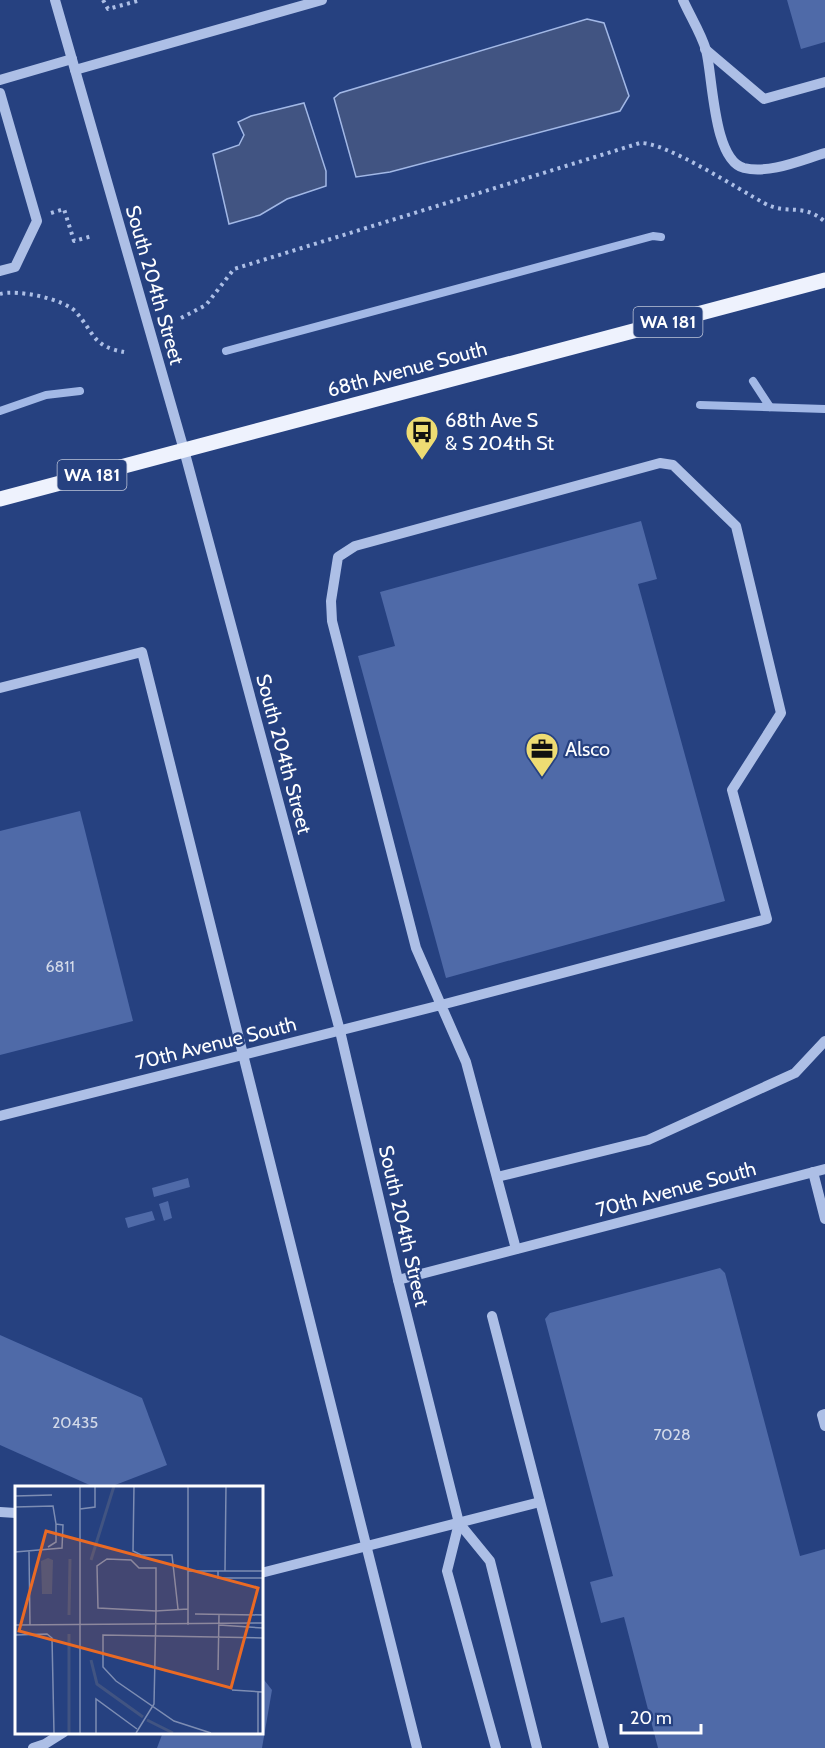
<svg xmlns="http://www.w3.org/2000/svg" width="825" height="1748" viewBox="0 0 825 1748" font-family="Cabin,sans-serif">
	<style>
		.water { fill: #415482; stroke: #a2b8e6; stroke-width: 1.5 }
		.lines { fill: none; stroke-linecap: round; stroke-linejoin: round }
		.stream { stroke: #a2b8e6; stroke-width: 8 }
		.building { fill: #4f6aa8 }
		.path { stroke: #adbfe6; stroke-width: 4; stroke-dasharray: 3 4.5; stroke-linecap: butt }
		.minor { stroke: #adbfe6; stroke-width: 10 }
		.major { stroke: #eef2fd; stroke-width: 15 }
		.labels { text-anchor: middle; stroke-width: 4.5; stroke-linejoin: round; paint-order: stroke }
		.number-label { font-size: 16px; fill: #d3dae9 }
		.shield { fill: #264180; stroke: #bec6d9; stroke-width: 1.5 }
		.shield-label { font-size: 18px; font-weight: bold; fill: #fff }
		.street-label { font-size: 20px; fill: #fff; stroke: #264180 }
		.poi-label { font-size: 20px; fill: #fff; stroke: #264180; text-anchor: start }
		.inset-river { fill: none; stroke: #415482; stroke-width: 3 }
		.inset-road { fill: none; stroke: #7d8db3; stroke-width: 1.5 }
		.view { fill: #ea6a24; fill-opacity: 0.15; stroke: #ea6a24; stroke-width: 3 }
		.inset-edge { fill: none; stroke: #fff; stroke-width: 3 }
	</style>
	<rect width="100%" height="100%" fill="#264180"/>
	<g class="water">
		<polygon points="587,19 604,23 629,96 620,111 390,172 356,177 334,98 340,93"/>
		<polygon points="304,103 326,171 326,186 287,199 260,215 229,224 213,154 239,145 244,135 238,122 251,116"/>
	</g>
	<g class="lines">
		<g class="stream">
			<polyline points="226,351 653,236 661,237"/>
			<polyline points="753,381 770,407"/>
			<polyline points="700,405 825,409"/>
			<polyline points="0,411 46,395 80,391"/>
		</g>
	</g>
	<g class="building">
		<polygon points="787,0 825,0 825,42 801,49"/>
		<polygon points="641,521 657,579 638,584 725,901 446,978 358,656 395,646 380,592"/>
		<polygon points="80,811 133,1021 0,1055 0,831"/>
		<polygon points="188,1178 190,1187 154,1197 152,1188"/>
		<polygon points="168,1201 172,1218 164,1221 159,1204"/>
		<polygon points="152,1211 155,1220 128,1228 125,1218"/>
		<polygon points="720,1268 725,1273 800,1556 825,1549 825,1748 658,1748 624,1617 601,1623 590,1582 613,1576 545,1319 550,1313"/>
		<polygon points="0,1335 142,1398 167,1465 110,1487 94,1487 0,1445"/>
		<polygon points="261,1676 272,1690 262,1748 157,1748 163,1732 261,1732"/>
	</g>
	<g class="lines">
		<g class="path">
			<polyline points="103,0 108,9 141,0"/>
			<polyline points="51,213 64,209 74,241 92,236"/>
			<path d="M0 294C17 289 64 299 76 312 95 334 92 346 124 352"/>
			<path d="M181 318 206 305 234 269 640 143C666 142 738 189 764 203 787 216 802 202 824 221"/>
		</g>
		<g class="minor">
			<polyline points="55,0 184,450 340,1031 398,1280 459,1523 490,1561 537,1748"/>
			<path d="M683 0C690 16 701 33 706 50 713 77 713 160 744 168 770 174 801 160 825 153"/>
			<polyline points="705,49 764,99 825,82"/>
			<polyline points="75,70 322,0"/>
			<polyline points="0,80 72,59"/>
			<polyline points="0,93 37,221 15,267 0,271"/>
			<polyline points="0,688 142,652 417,1748"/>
			<polyline points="0,1116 441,1005 416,948 332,621 331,601 338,557 355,546 660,463 673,465 736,526 781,713 732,790 767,919 441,1005 466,1062 516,1249"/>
			<polyline points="813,1172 825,1219"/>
			<polyline points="497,1177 648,1140 795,1073 825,1041"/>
			<polyline points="398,1280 825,1169"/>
			<polyline points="492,1316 604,1748"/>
			<polyline points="825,1414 822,1415 825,1426"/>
			<polyline points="0,1512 16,1513"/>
			<polyline points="459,1523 447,1571 496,1748"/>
			<polyline points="261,1573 540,1502"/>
			<polyline points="33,1748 45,1744 64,1732"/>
		</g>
		<polyline class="major" points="0,499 825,280"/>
	</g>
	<defs>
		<g id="bus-pin" transform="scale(1.725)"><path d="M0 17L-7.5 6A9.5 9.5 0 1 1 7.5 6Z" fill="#eedc73" stroke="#264180"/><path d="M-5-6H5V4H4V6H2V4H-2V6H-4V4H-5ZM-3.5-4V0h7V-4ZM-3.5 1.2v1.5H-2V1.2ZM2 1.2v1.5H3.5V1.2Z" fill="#111"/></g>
		<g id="office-pin" transform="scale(1.725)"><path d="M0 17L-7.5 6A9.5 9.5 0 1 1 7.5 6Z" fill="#eedc73" stroke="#264180"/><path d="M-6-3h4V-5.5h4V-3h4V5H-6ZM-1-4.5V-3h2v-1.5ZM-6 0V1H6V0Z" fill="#111"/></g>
	</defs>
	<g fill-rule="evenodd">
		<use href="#bus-pin" x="422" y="432"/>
		<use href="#office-pin" x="542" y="749"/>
	</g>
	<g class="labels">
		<g class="number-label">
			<text x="60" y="972">6811</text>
			<text x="75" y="1428">20435</text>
			<text x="672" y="1440">7028</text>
		</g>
		<g class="shield">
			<rect x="633.5" y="307" width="69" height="30" rx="4.5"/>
			<rect x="57.5" y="460" width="69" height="30" rx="4.5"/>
		</g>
		<g class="shield-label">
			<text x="668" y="328">WA 181</text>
			<text x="92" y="481">WA 181</text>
		</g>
		<g class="street-label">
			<text transform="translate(155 285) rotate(74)" y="7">South 204th Street</text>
			<text transform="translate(407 369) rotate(-15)" y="7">68th Avenue South</text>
			<text transform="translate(284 754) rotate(75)" y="7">South 204th Street</text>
			<text transform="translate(216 1043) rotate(-14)" y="7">70th Avenue South</text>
			<text transform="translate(676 1189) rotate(-15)" y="7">70th Avenue South</text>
			<text transform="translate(404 1226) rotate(77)" y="7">South 204th Street</text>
		</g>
		<g class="poi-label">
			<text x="445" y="427">68th Ave S<tspan x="445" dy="23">&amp; S 204th St</tspan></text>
			<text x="565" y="756">Alsco</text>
		</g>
	</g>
	<g transform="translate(15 1486)">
		<rect width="248" height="248" fill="#264180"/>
		<path d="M33 72 38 74 37 108H27L26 75Z" fill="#415482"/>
		<path class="inset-river" d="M76 74 99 0M54 129 55 73M76 174 82 198 128 231M132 234 158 247M54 247V148"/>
		<path class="inset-road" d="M119 0 118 65 126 69H157L163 123M0 10 37 9M0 21 38 20 41 38M65 23 80 21V0M14 65 15 139M0 66 47 62 48 39 41 38V56L33 61M173 85H248M203 85V92H248M210 85 211 0M180 128 248 129M0 139 248 137M173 139V0M204 139 248 142M0 149 32 148 37 152 39 247M203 184 204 129M217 204 248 206M65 247V0M81 247V213L122 243M121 247 139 218 141 125 83 122 82 80 92 73 116 74 124 82H141V125L173 123M196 247 159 235 101 195 88 181V149L248 152M243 247V206"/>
		<path class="view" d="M31 45 243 102 216 202 4 145Z"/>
		<rect width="248" height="248" class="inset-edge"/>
	</g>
	<path d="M621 1724v9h80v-9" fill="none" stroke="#ffffff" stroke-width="3"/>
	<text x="630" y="1724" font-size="18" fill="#ffffff" stroke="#264180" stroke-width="4.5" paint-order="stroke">20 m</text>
</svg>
